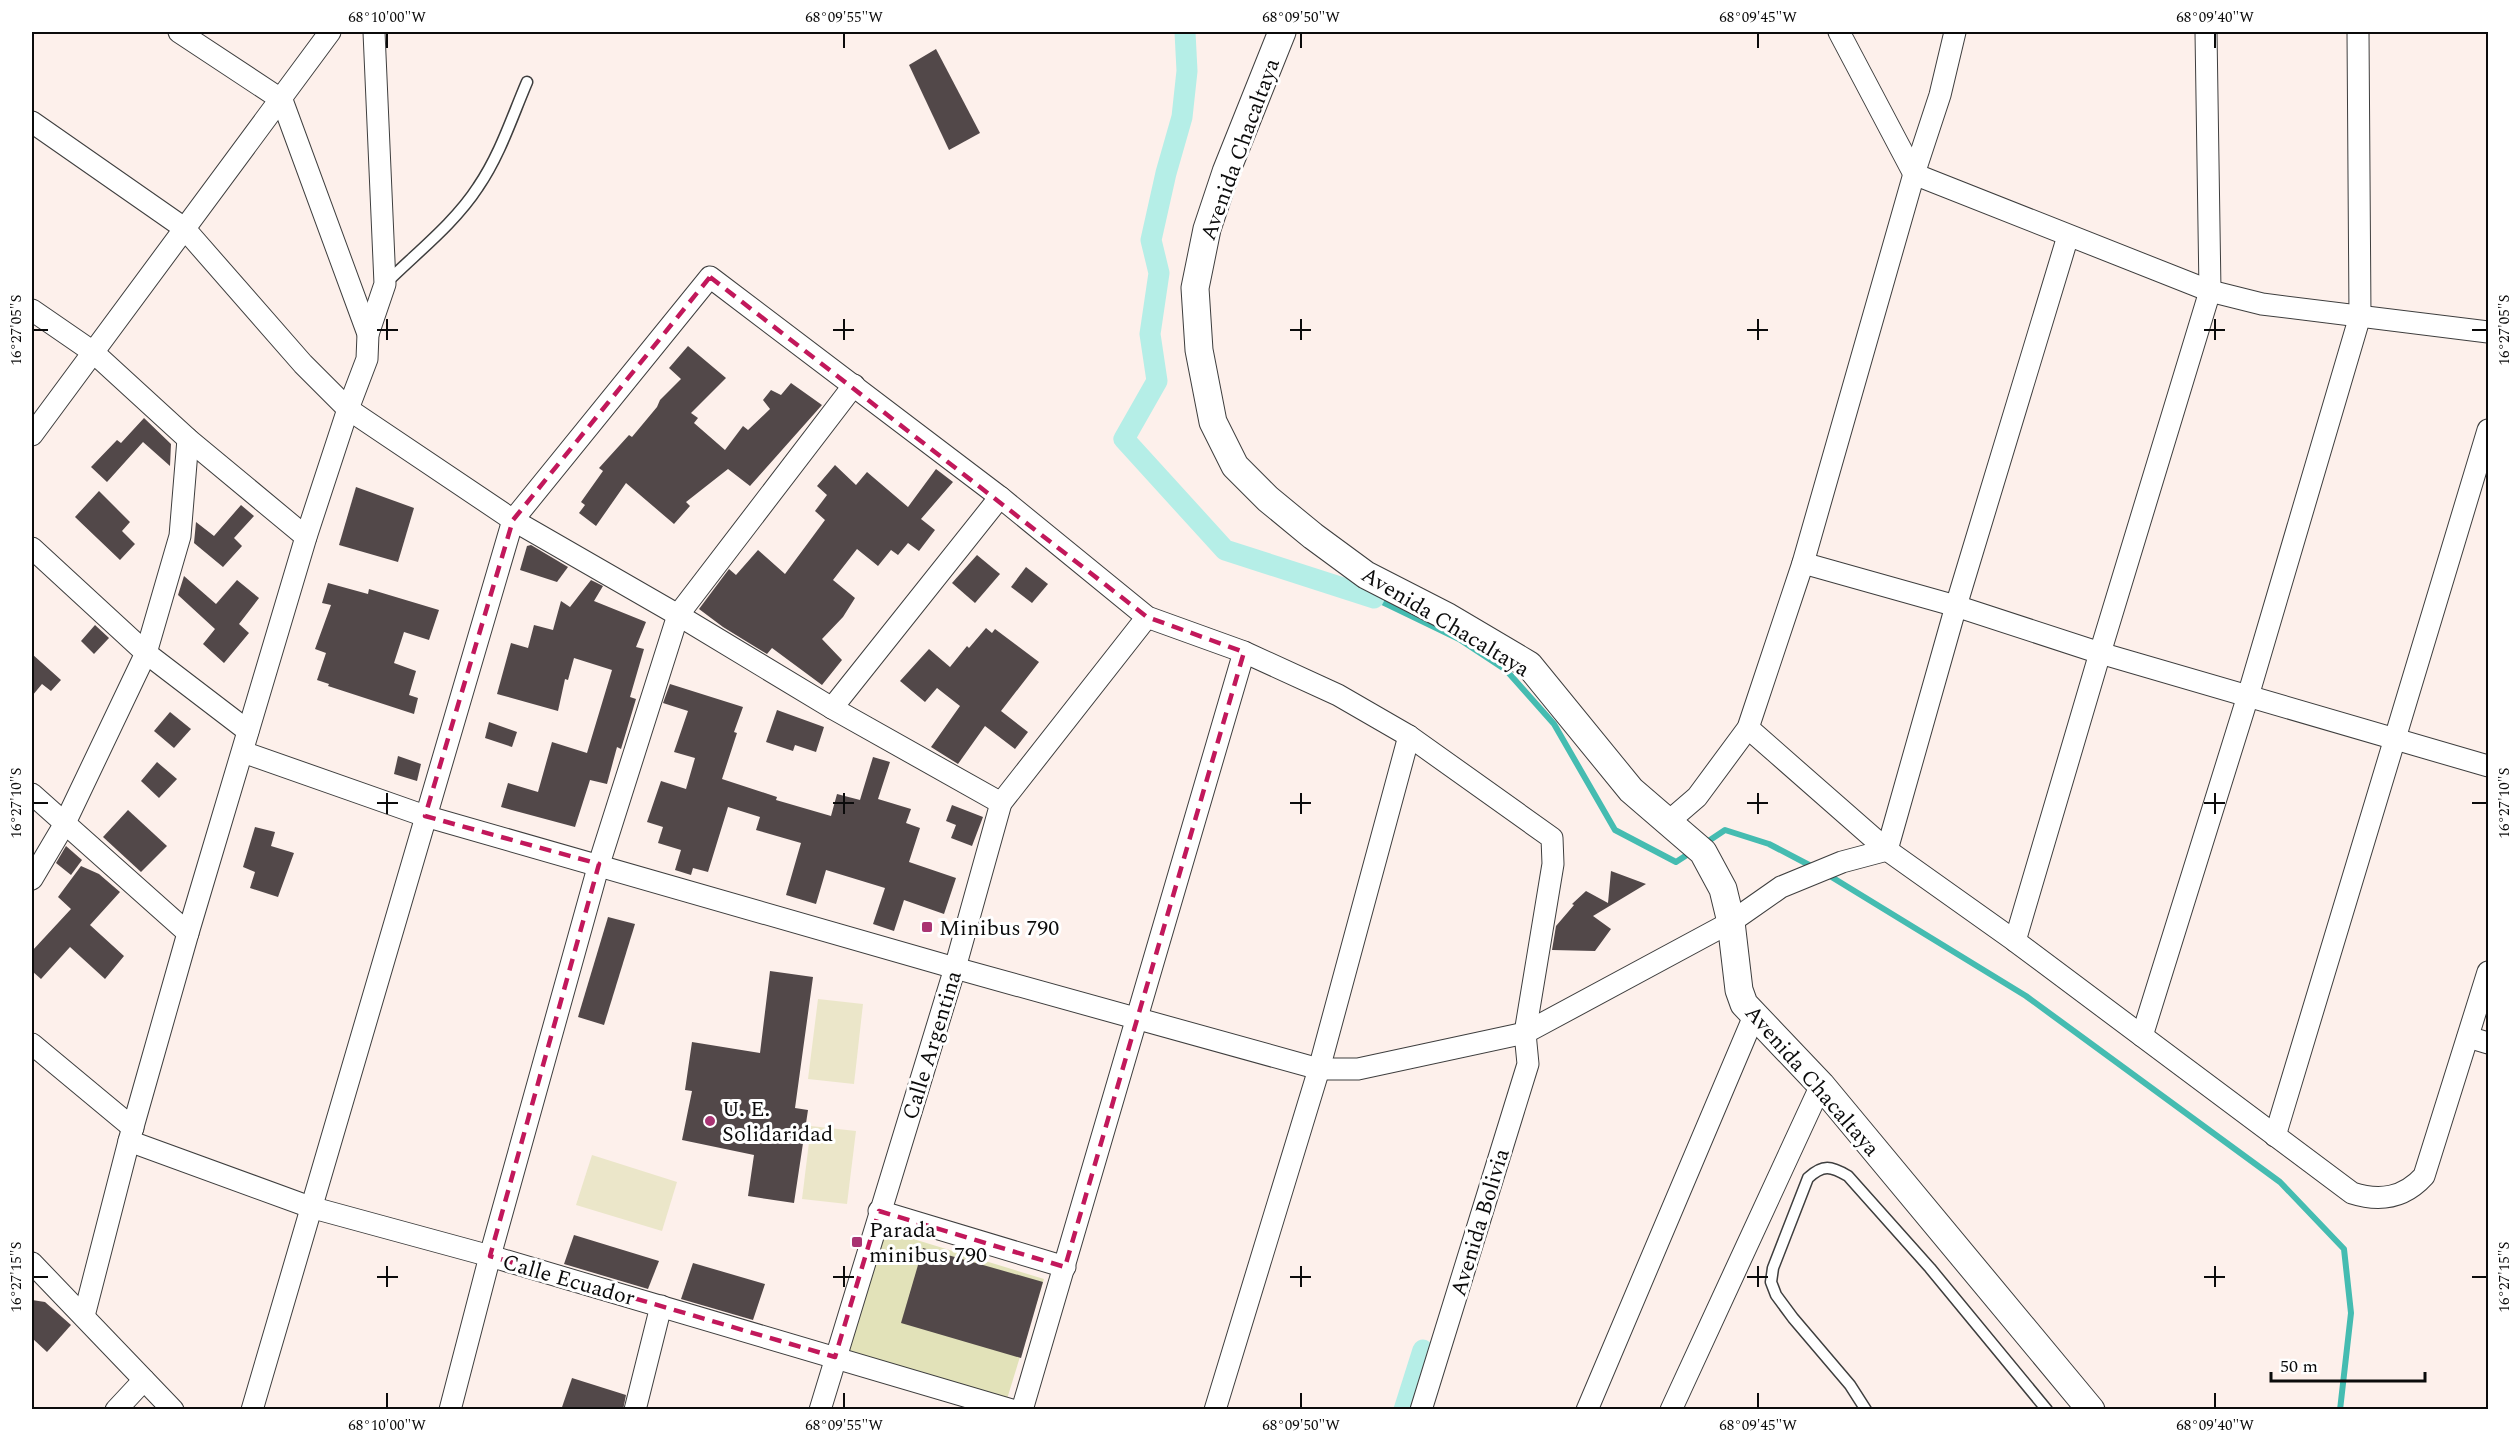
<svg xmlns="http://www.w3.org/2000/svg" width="2520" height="1441" viewBox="0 0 2520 1441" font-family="Spectral,serif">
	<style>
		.green { fill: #e2e2b9 }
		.pitch { fill: #ebe6c9 }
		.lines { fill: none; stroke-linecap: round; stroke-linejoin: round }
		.stream { stroke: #45bcb1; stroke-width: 6 }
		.canal { stroke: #b5eee7; stroke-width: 21 }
		.building { fill: #524849 }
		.service-casing { stroke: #3e3e3e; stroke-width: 13 }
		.minor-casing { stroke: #3e3e3e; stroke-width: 23 }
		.tertiary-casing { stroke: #3e3e3e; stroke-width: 29 }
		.service { stroke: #fff; stroke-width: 10 }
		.minor { stroke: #fff; stroke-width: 21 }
		.tertiary { stroke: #fff; stroke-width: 27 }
		.marked { fill: none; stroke: #c2185b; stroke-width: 4.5; stroke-dasharray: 12 8; stroke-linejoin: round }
		.ticks { fill: none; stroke: #0b0b0b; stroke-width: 2 }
		.poi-dot { fill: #a93473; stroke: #fff; stroke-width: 2 }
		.labels { text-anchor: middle; stroke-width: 6; stroke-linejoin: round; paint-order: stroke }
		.street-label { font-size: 22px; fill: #0b0b0b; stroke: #fff }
		.poi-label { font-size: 22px; fill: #0b0b0b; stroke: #fff; text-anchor: start }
		.neatline { fill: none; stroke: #0b0b0b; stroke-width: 2 }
		.ticks-label { font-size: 15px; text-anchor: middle; fill: #0b0b0b }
	</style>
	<rect width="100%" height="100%" fill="#fdf0eb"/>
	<polygon class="green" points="884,1230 1044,1279 1007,1399 847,1350"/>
	<g class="pitch">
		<polygon points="818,999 863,1004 854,1084 808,1079"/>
		<polygon points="811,1126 856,1131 847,1204 802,1199"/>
		<polygon points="592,1155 677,1182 662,1231 576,1205"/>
	</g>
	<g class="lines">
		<g class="stream">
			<polyline points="1374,598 1459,639 1506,670 1554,724 1615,830 1676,862 1693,851"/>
			<polyline points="1704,844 1725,830 1769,844 1813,867"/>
			<polyline points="1825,873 2026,996 2280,1182 2344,1249 2351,1313 2340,1410"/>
		</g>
		<g class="canal">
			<polyline points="1185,32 1187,71 1182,117 1166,173 1151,240 1159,273 1150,334 1157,381 1124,439 1225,550 1374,598"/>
			<polyline points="1404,1410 1423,1350"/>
		</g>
	</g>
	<g class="building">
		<polygon points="936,49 980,133 949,150 909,65"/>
		<polygon points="688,346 726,378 691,413 698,418 694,423 725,450 743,426 748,430 770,409 763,400 771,390 781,395 791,383 822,405 750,486 728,469 686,502 690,506 674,524 626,483 596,526 579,513 585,505 581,502 603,471 599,468 629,435 632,437 657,407 660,400 681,379 669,368"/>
		<polygon points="144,418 171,444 170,466 143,442 107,482 91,467 117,440 121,443"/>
		<polygon points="835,465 856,485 867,472 908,507 936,469 953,482 921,519 935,530 919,551 908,543 898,555 891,550 878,566 857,549 833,580 855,598 843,617 822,639 842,660 822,685 772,648 767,654 723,627 699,609 729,569 736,575 758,550 785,574 825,520 815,511 827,495 817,486"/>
		<polygon points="356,487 414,508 398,562 339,545"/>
		<polygon points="99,491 130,522 122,531 135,544 120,560 75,517"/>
		<polygon points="241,505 254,516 234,538 242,546 223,567 194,543 196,522 214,536"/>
		<polygon points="531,545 568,567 557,582 520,570 527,546"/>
		<polygon points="977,555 1000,574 975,603 952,583"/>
		<polygon points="1026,567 1048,584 1032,603 1011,587"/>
		<polygon points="184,576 216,604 237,580 259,598 239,624 249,633 224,663 203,644 215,629 178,595"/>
		<polygon points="591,580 603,586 594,601 646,622 636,647 644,649 630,697 636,699 621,749 617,747 607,784 590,780 575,827 501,807 508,783 538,792 552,742 587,753 612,670 574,658 568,680 565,679 558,711 497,694 511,643 528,648 534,625 553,630 561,601 570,607"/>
		<polygon points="328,583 368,594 369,589 439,610 429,640 404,632 394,663 416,671 409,695 418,698 414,714 328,686 329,684 317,680 326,653 315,649 331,605 322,603"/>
		<polygon points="95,625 109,638 94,654 81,641"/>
		<polygon points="986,628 992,633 995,629 1039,662 1001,711 1028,732 1015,749 985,726 958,764 931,747 960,706 937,688 925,702 900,681 929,649 950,667 967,646 969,648"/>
		<polygon points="32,654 61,680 51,691 42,684 32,696"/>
		<polygon points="670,684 743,707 734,732 737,733 722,779 777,797 776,800 831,816 837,794 860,800 873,757 890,762 878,799 911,809 906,823 920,828 909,862 956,878 944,914 904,900 894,931 873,924 885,888 826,870 816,904 786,895 801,843 756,830 760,817 728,807 708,872 693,868 691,875 675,870 681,850 658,843 663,827 647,822 661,781 686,789 695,758 674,752 688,711 663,703"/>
		<polygon points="777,710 824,727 816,752 795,745 793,751 766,742"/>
		<polygon points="170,712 191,729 174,748 154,731"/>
		<polygon points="489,722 517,732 512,747 485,738"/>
		<polygon points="398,756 421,764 417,781 394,774"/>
		<polygon points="157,762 177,779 159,798 141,781"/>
		<polygon points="952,805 983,817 972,846 951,838 956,825 946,821"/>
		<polygon points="128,810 167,846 141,872 103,837"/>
		<polygon points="255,827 275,832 271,846 294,853 278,897 250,888 255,872 243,867"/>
		<polygon points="66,846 82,860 71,875 56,863"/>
		<polygon points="81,866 99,874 120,892 90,925 124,956 105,979 70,947 41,979 32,971 32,951 71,909 58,897"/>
		<polygon points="1611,871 1646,884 1593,916 1611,929 1595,951 1552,950 1556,926 1574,905 1572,904 1586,891 1608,903"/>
		<polygon points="608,917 635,924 604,1025 578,1017"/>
		<polygon points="770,971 813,977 795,1108 808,1110 794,1203 748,1196 754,1155 682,1140 692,1091 685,1090 692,1042 760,1053"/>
		<polygon points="574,1235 659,1261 648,1289 564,1264"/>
		<polygon points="923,1248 1043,1282 1021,1358 901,1323"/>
		<polygon points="693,1263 765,1284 753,1320 681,1299"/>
		<polygon points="32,1300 45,1302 71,1325 47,1352 32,1338"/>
		<polygon points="572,1378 626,1395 623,1410 561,1410"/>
	</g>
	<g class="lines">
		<g class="service-casing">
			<g id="service">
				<path d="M385 284C416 253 454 224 478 187 500 155 512 117 527 82"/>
				<path d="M1866 1410 1850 1385 1793 1318 1776 1295 1771 1282 1773 1268 1808 1178C1823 1164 1831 1166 1848 1176L1930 1268 2047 1410"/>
			</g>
		</g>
		<g class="minor-casing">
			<g id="minor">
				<polyline points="1839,32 1914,174 2210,291 2262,304 2488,332"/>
				<polyline points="32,122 184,228 303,364 348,409 513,520 678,615 832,708 1001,803"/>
				<polyline points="32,310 93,352 188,439 306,537"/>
				<polyline points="368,334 385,284 374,32"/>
				<polyline points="32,435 330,32"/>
				<polyline points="32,548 146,653 248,731"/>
				<polyline points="1803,563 1956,606 2100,653 2488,766"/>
				<polyline points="832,708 1000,497"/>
				<path d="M1748 728 1887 850 2015 941 2352 1193C2380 1202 2404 1198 2424 1176L2488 972"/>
				<polyline points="243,752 425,816 955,968 1319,1069 1358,1069 1525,1033 1731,922 1781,887 1842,862 1887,850 1956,606 2068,236"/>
				<polyline points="32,794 188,933"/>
				<polyline points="1668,822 1697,797 1748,728 1803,563 1914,174 1940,95 1955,32"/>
				<polyline points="32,879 64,825 146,653 180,536 188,439"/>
				<polyline points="2015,941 2100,653 2210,291 2206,32"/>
				<polyline points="2142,1036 2248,696 2360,316 2358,32"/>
				<polyline points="2468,1037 2488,1043"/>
				<polyline points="32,1044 133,1128"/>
				<polyline points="2275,1136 2488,430"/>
				<polyline points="129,1141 310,1207 490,1256 1012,1410"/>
				<polyline points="879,1211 1065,1267"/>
				<polyline points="32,1263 173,1410"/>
				<polyline points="84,1316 129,1141 188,933 306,537 348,409 367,359 368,334 282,100 179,32"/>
				<polyline points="116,1410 144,1380"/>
				<polyline points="252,1410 513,520 710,277 1000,497 1147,617 1244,652 1338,695 1409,736 1552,838 1553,864 1525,1033 1528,1064 1421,1410"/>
				<polyline points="450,1410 490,1256 599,864 678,615 854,385"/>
				<polyline points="635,1410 661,1306"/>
				<polyline points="820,1410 955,968 1001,803 1147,617"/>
				<polyline points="1022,1410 1244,652"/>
				<polyline points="1215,1410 1319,1069 1409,736"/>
				<polyline points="1587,1410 1754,1016"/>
				<polyline points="1671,1410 1821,1085"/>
			</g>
		</g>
		<g class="tertiary-casing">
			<polyline id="tertiary" points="1282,32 1226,172 1207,229 1195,288 1199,350 1213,422 1235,466 1268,499 1313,536 1366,575 1448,617 1529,665 1631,790 1703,852 1723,889 1731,922 1739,990 1744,1004 1821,1085 2091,1410"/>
		</g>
		<use href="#service" class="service"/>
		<use href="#minor" class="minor"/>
		<use href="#tertiary" class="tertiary"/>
	</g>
	<path class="marked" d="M710 277 1147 617 1244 652 1065 1267 879 1211 835 1357 490 1256 599 864 425 816 513 520Z"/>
	<path class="ticks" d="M387 33V48M844 33V48M1301 33V48M1758 33V48M2215 33V48M387 319V340M844 319V340M1301 319V340M1758 319V340M2215 319V340M33 330H48M377 330H398M833 330H854M1290 330H1311M1747 330H1768M2204 330H2225M2472 330H2487M387 793V814M844 793V814M1301 793V814M1758 793V814M2215 793V814M33 803H48M377 803H398M833 803H854M1290 803H1311M1747 803H1768M2204 803H2225M2472 803H2487M387 1266V1287M844 1266V1287M1301 1266V1287M1758 1266V1287M2215 1266V1287M33 1277H48M377 1277H398M833 1277H854M1290 1277H1311M1747 1277H1768M2204 1277H2225M2472 1277H2487M387 1393V1408M844 1393V1408M1301 1393V1408M1758 1393V1408M2215 1393V1408"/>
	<g class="poi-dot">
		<rect x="921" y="921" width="12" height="12" rx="3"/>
		<circle cx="710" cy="1121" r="6"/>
		<rect x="851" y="1236" width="12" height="12" rx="3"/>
	</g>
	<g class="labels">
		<g class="street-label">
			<text transform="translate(1239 149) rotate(-70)" y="8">Avenida Chacaltaya</text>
			<text transform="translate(1446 621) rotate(31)" y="8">Avenida Chacaltaya</text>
			<text transform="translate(931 1045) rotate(-73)" y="8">Calle Argentina</text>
			<text transform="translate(1813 1080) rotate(49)" y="8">Avenida Chacaltaya</text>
			<text transform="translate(1479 1222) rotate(-73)" y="8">Avenida Bolivia</text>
			<text transform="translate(569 1279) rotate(16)" y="8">Calle Ecuador</text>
		</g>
		<g class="poi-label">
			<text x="939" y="935">Minibus 790</text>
			<text x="722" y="1116">U. E.<tspan x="722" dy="25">Solidaridad</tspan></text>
			<text x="869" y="1237">Parada<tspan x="869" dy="25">minibus 790</tspan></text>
		</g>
	</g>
	<rect width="2520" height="1441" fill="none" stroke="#ffffff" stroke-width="66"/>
	<path d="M2271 1372v9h154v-9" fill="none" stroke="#0b0b0b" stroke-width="3"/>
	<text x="2280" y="1372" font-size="18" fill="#0b0b0b" stroke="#ffffff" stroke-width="4.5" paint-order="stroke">50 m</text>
	<rect x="33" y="33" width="2454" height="1375" class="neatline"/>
	<g class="ticks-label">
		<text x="387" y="22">68°10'00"W</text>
		<text x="844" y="22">68°09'55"W</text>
		<text x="1301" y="22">68°09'50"W</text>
		<text x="1758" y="22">68°09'45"W</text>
		<text x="2215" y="22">68°09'40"W</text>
		<text transform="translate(16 330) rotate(-90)" y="5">16°27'05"S</text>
		<text transform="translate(2504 330) rotate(-90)" y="5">16°27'05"S</text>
		<text transform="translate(16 803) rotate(-90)" y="5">16°27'10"S</text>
		<text transform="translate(2504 803) rotate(-90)" y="5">16°27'10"S</text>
		<text transform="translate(16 1277) rotate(-90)" y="5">16°27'15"S</text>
		<text transform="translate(2504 1277) rotate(-90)" y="5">16°27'15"S</text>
		<text x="387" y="1430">68°10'00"W</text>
		<text x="844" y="1430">68°09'55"W</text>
		<text x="1301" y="1430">68°09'50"W</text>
		<text x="1758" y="1430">68°09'45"W</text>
		<text x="2215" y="1430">68°09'40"W</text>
	</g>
</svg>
